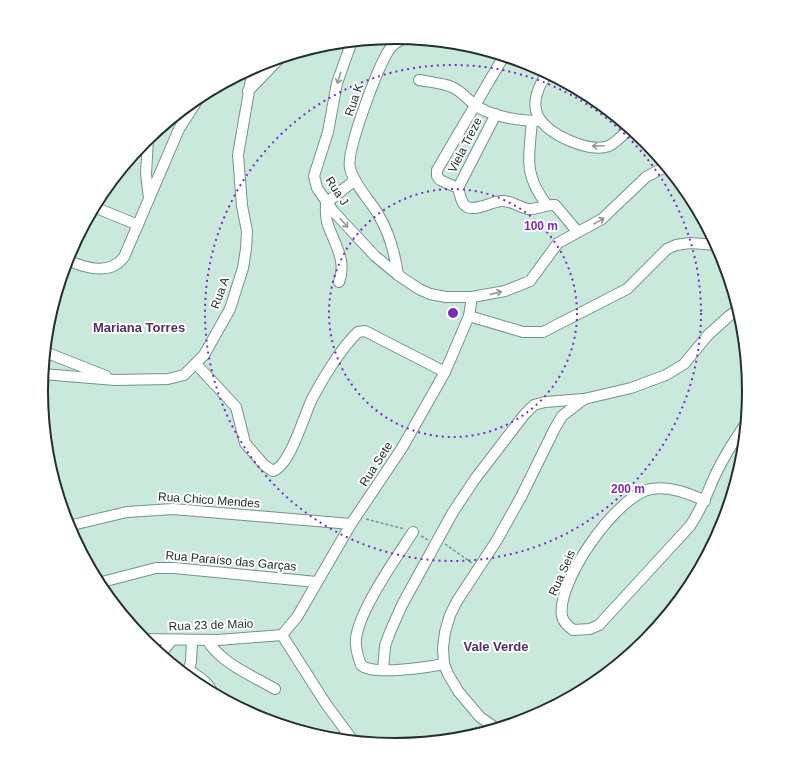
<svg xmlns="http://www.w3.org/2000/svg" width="791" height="783" viewBox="0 0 791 783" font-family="Arial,sans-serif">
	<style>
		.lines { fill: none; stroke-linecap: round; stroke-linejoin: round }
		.minor-casing { stroke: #769389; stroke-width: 12 }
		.path { stroke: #7f968e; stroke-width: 1.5; stroke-dasharray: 3 2; stroke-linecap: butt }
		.minor { stroke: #fff; stroke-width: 10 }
		.oneway { stroke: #929896 }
		.ring { fill: none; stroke: #7b2cbf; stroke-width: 2; stroke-dasharray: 2 4 }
		.labels { text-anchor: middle; stroke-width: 4; stroke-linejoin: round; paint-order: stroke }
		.street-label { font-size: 12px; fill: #24302c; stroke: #fff }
		.neighbourhood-label { font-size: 13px; font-weight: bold; fill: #4f2f68; stroke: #fff }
		.rim { fill: none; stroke: #24302c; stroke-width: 2 }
		.centre { fill: #7b2cbf; stroke: #fff; stroke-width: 2 }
		.ring-label { font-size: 12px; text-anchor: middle; font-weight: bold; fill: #7b2cbf; stroke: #fff; stroke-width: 4; stroke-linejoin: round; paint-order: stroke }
	</style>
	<rect width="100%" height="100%" fill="#c9e9dd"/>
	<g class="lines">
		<g class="minor-casing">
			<g id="minor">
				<polyline points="352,41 337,83 328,132 314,176 317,188 333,211 375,256 398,275 419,289 430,294 446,297 472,297 505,291 530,281 558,243 602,219 646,177 667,166"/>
				<path d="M504 56 437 170V176L440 180 458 188C460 194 461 204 467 207 477 211 491 202 501 201 511 200 518 207 528 209 537 210 545 204 555 205L577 231"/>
				<path d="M548 73C539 84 531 102 538 116 548 135 589 153 609 146 617 142 624 134 630 128"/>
				<path d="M419 80C430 82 442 83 452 87 461 91 466 98 474 104 490 117 521 121 541 121"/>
				<polyline points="248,91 280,58"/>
				<path d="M532 121C529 158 523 174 547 205"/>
				<polyline points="148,138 146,174 149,198"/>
				<polyline points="458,188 496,114"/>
				<polyline points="94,207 138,225"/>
				<path d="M67 260C85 268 110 276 124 257L179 129 200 96"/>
				<path d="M398 275C395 254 389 232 378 214 370 200 354 185 350 168 346 150 378 67 389 50 393 44 398 41 405 38"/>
				<path d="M339 282C347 261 335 245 328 225 325 217 326 210 326 203L355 180"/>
				<polyline points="469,316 523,332 543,332 627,289 667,249 676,245 690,243 717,245"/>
				<polyline points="45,352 106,376"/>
				<path d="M196 364 236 407 245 443 264 465 273 471C291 465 304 414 313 397 323 378 342 347 358 332L365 331 445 372"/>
				<polyline points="43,374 115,380 168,379 184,375 204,355 230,309 243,268 246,249 247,231 242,206 238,155 253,68"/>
				<path d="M705 501C688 493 670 486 651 489 617 495 556 582 562 616 563 622 568 626 573 630L590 629 599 625 690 526C699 513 704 501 710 487 719 464 733 442 747 422"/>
				<polyline points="68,526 127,512 173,509 351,524"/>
				<path d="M413 532C396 558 360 609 356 638 355 647 358 657 361 665 373 676 428 667 444 664"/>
				<polyline points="98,583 156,568 174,568 316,582"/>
				<polyline points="282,635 297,617 351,524 402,448 445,372 469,316 472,297"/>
				<polyline points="282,635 326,704 354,742"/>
				<polyline points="142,639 218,640 282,635"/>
				<path d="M207 640C222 664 251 675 275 689"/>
				<polyline points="160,655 172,640"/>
				<path d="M189 670C199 677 209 682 213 694"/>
				<polyline points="383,670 385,646 390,632 402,605 453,512 475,479 524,415 534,405 545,402 584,399 631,388 666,375 684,364 708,335 729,316 739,309"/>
				<polyline points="186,676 191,662 192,640"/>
				<polyline points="497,729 480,717 458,691 448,674 444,664 443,648 445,632 450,615 457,601 497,540 521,497 555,428 562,416 584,399"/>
			</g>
		</g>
		<g class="path">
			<polyline points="366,519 405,529"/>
			<polyline points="421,536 428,540"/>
			<polyline points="445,544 472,563"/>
		</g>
		<use href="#minor" class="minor"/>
	</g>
	<defs><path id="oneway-shaft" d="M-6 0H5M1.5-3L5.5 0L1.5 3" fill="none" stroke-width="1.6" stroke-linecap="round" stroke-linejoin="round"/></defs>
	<g class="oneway">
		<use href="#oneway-shaft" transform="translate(339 78) rotate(107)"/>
		<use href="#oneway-shaft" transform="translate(598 146) rotate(178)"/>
		<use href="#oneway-shaft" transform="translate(599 221) rotate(-29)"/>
		<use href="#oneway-shaft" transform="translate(344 223) rotate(48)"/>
		<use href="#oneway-shaft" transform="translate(496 293) rotate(-13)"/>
	</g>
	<g class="ring">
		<circle cx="453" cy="313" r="124"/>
		<circle cx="453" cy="313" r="248"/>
	</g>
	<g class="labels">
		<g class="street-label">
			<text transform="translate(354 100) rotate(-71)" y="4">Rua K</text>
			<text transform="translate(465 145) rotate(-63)" y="4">Viela Treze</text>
			<text transform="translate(337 191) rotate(57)" y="4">Rua J</text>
			<text transform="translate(220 293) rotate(-70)" y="4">Rua A</text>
			<text transform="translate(376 464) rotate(-57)" y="4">Rua Sete</text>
			<text transform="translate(209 500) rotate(4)" y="4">Rua Chico Mendes</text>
			<text transform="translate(231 561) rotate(5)" y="4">Rua Paraíso das Garças</text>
			<text transform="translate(562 573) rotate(-66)" y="4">Rua Seis</text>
			<text transform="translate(211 625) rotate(-2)" y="4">Rua 23 de Maio</text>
		</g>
		<g class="neighbourhood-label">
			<text x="139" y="332">Mariana Torres</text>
			<text x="496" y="651">Vale Verde</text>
		</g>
	</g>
	<path d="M0 0H791V783H0ZM48 391a347 347 0 1 1 694 0a347 347 0 1 1-694 0Z" fill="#fff" fill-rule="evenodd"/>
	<path class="rim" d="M48 391a347 347 0 1 1 694 0a347 347 0 1 1-694 0Z"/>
	<circle cx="453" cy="313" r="6" class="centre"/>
	<g class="ring-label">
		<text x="541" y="230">100 m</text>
		<text x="628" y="493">200 m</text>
	</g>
</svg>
